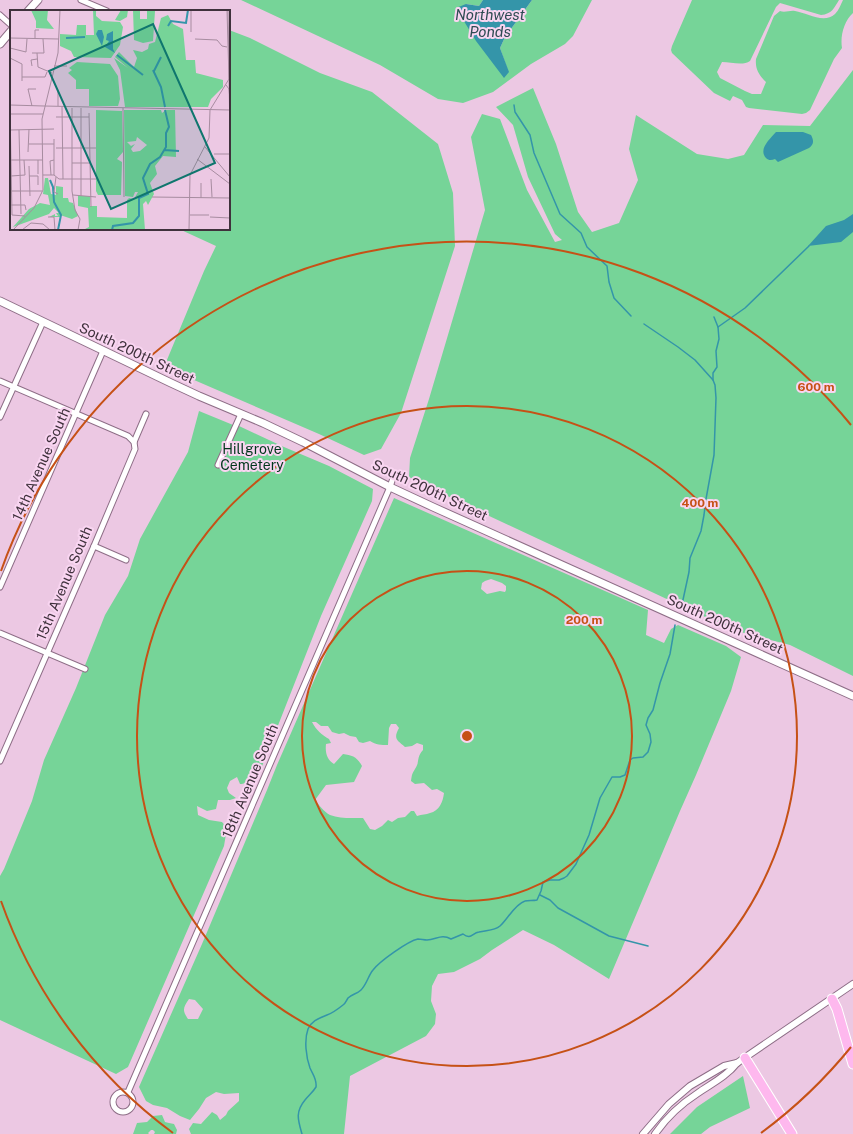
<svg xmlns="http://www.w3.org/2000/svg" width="853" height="1134" viewBox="0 0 853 1134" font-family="'Public Sans',sans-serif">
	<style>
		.green { fill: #76d498; fill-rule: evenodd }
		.water { fill: #3495a9 }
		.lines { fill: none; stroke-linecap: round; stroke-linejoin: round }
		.stream { stroke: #3495a9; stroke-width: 1.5 }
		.minor-casing { stroke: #8e6e87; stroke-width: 7 }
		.tertiary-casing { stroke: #8e6e87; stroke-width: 8 }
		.secondary-casing { stroke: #8e6e87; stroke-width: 9 }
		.motorway-casing { stroke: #fff; stroke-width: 11 }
		.minor { stroke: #fff; stroke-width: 5 }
		.tertiary { stroke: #fff; stroke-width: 6 }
		.secondary { stroke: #fff; stroke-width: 7 }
		.motorway { stroke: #feb8ee; stroke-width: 9 }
		.ring { fill: none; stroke: #c65116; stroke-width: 2 }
		.labels { text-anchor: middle; stroke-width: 4; stroke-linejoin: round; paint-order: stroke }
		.street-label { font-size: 14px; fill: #3f313c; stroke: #f9d5f1 }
		.park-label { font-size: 14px; fill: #00371b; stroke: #f9d5f1 }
		.water-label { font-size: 15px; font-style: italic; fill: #2e4c53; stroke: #f9d5f1 }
		.inset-river { fill: none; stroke: #3495a9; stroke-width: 2 }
		.inset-road { fill: none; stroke: #a78ca0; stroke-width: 1 }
		.view { fill: #0f766e; fill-opacity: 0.15; stroke: #0f766e; stroke-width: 2 }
		.inset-edge { fill: none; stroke: #3f313c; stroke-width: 2 }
		.centre { fill: #c65116; stroke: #f9d5f1; stroke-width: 2 }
		.ring-label { font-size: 12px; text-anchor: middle; font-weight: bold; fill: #c65116; stroke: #f9d5f1; stroke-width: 4; stroke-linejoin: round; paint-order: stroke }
	</style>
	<rect width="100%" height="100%" fill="#ecc8e3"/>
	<g class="green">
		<polygon points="241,0 483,0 479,6 466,4 508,71 500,48 505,37 532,0 592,0 573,36 565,44 531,64 493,92 463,103 438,99 380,65"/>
		<path d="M692 0H839C834 8 832 14 821 15L780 3 776 7 750 61C743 66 731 62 722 62L717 72 720 78 745 91 752 94H761L766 82C759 75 755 69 756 59L774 16 780 11C785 13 790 10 795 11 807 13 824 24 835 14 839 10 841 4 843 0H853V13C844 21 840 36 842 48L834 59 810 110 806 113 802 114 749 108 746 107 742 100 733 96 730 101 714 93 672 53 671 50 672 46Z"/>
		<polygon points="229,30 250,38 320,73 372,92 438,144 453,193 455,246 401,413 381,449 364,455 319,434 164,367 204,271 216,246 179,229 229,229"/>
		<polygon points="853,70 853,676 790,645 733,630 470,507 409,477 410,458 429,399 485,210 471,137 482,114 500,119 527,190 555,242 562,240 555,234 528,177 513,125 496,107 533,88 556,144 578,212 592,232 619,223 638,180 629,149 636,115 697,154 728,159 744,155 763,125 810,126"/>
		<path d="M199 411 238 427 239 426 284 447 329 466 373 489 372 501 321 616 257 779C251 780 245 784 240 784L237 777 230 781 227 788 229 793 236 798 230 800H218L216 809 207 811 197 806 198 815 209 820 222 822 227 828 224 846 128 1067 116 1074 0 1020V876L4 869 32 801 44 760 76 688 105 615 128 576 140 539 188 452Z"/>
		<path d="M394 498 648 610 646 635 664 643 671 629 678 625 726 646 741 657 731 691 696 775 680 811 609 979 554 945 523 930 492 950 480 959 454 972 438 974 432 986 431 1001 436 1014 435 1024 426 1036 350 1076 344 1134H191L189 1129 193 1123 201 1124 212 1112 217 1115 220 1120 226 1115 228 1111 239 1101V1093L224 1094 216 1092 206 1098 199 1109 190 1120 180 1116 167 1108 153 1105 146 1101 139 1087 202 944 267 790 277 765ZM491 579 502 583 506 586V590L505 592 500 591 487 594 481 589 482 583 485 581ZM312 722H316L321 726H328L332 732 339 734 344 733 350 736 356 737 359 742 363 743 370 741C376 745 381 745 388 745L389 728 391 724H396L399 728C393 739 397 740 405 747L412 746 417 743 423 745V750C416 758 420 762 415 769 412 774 412 774 411 781L415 784 424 783 432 790 437 789 444 793C443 802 439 811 430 813 426 815 422 814 417 816L414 811H411L405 817 398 818 392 822 388 820 382 826 375 830 370 829 363 818C352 818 340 819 330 815 324 812 319 805 315 800L326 785 354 782 362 766C357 757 352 755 343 754L334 764C327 760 325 753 326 744L331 743 329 739C322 735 316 730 312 722ZM189 999 195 1000 203 1009 198 1019H188C182 1010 183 1008 189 999Z"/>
		<polygon points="743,1076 750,1108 710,1127 701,1134 670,1134 697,1107"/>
		<polygon points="162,1115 165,1122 169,1123 174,1124 177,1130 176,1134 154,1134 155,1132 153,1130 151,1130 148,1133 149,1134 133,1134 137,1123 147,1122 153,1116"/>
	</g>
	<g class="water">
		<polygon points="483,0 532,0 505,37 500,48 509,72 504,78 476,41 456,8 466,4 479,6"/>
		<path d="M776 132H803L811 135C814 141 814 144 809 148L778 162 775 159C772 160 769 161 766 158 758 149 770 139 776 132Z"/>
		<polygon points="853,214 853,232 841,242 808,246 826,226 844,220"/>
	</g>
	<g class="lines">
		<g class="stream">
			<polyline points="514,105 515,112 530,135 534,153 560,214 581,233 587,247 607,266 609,282 614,298 631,316"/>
			<polyline points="644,324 678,347 695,360 713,380"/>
			<polyline points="718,327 745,308 809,246"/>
			<polyline points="681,609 689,572 690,558 701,531 704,515 706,499 714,455 716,398 715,385 713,380 713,373 717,367 716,351 719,339 718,327 714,317"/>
			<polyline points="540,895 550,900 558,908 609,936 648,946"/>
			<path d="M302 1134C298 1120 295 1112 305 1100 309 1095 313 1092 316 1087 317 1079 313 1075 310 1068 306 1057 304 1040 308 1029 312 1020 320 1018 327 1015 333 1013 338 1009 343 1005 346 1003 346 1001 348 998 352 994 357 994 361 990 367 984 368 976 373 970 380 961 408 941 418 939 421 939 424 940 427 940 437 939 442 934 451 939L463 934C471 940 472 933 479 932 487 930 494 931 500 926 507 920 515 904 525 901 528 900 533 901 537 900L541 891 543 882 550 880H559L564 878 567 876 576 864 589 835 600 798 612 777H620L625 775 630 760 633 758 643 757 648 752 651 742 650 734 646 725 648 718 653 710 660 683 670 654 675 625"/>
		</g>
		<g class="minor-casing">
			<g id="minor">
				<polyline points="81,0 107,11"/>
				<polyline points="0,15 11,25"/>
				<polyline points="0,381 128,436 134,442"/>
				<polyline points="0,417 43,322"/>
				<polyline points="218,465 241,414"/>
				<polyline points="94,546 126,560"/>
				<polyline points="0,587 103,351"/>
				<polyline points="0,633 85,669"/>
				<polyline points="0,761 94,546 135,449 134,442 146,414"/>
				<circle cx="123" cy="1102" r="10"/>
				<polyline points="128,1092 390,487 393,478"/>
			</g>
		</g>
		<g class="tertiary-casing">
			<g id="tertiary">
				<polyline points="643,1134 669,1104 690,1086 724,1066 737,1063"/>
				<path d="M655 1134C666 1118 681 1104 698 1093 711 1084 727 1076 737 1063L853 984"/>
			</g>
		</g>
		<g class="secondary-casing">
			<g id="secondary">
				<polyline points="28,11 38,0"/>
				<polyline points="0,44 11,31"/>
				<polyline points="0,301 171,383 199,396 263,423 303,442 390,487 433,507 853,696"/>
			</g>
		</g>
		<g class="motorway-casing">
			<g id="motorway">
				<polyline points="832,999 837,1009 853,1064"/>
				<polyline points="745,1058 792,1134"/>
			</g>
		</g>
		<use href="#minor" class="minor"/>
		<use href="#tertiary" class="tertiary"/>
		<use href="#secondary" class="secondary"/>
		<use href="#motorway" class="motorway"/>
	</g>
	<g class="ring">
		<circle cx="467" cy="736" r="165"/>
		<circle cx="467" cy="736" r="330"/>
		<path d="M851 1047A494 494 0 0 1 761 1133M173 1133A494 494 0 0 1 1 901M1 571A494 494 0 0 1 851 425"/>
	</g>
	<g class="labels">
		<g class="street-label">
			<text transform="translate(137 353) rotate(25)" y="5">South 200th Street</text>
			<text transform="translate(41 464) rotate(-66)" y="5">14th Avenue South</text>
			<text transform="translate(430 490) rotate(25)" y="5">South 200th Street</text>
			<text transform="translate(64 583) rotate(-67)" y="5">15th Avenue South</text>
			<text transform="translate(725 624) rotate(24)" y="5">South 200th Street</text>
			<text transform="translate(250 781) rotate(-67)" y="5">18th Avenue South</text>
		</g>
		<g class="park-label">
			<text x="252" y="454">Hillgrove<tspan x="252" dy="16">Cemetery</tspan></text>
		</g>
		<g class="water-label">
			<text x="490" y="20">Northwest<tspan x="490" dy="17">Ponds</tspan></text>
		</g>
	</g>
	<g transform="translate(10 10)">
		<rect width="220" height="220" fill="#ecc8e3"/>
		<path d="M21 0H38L37 10 44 19 26 18V11ZM83 0H86V6L92 11 110 12 113 17 110 35 101 48 64 47 61 41 50 36V24L66 25 67 15H76V25H84ZM111 0H118L117 7 110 11 105 10ZM123 0H130V9H137V0L145 1 143 31 133 33 124 30ZM158 5 163 14 173 19 176 50H185L186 63 213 70V77L201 89 198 97H115L110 60 104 48 118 58 105 47 109 42 124 57 127 48 123 40 132 42 138 39 139 34 145 32 151 8ZM67 52 100 54 108 66 110 89 108 96H79V79H66V70L58 63 62 60 59 58ZM86 100 112 101 113 142 107 149 112 152 111 185H88L86 181ZM114 100H151L152 103 156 100H165L166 147 153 146 145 156 147 164 140 173 144 184 138 195 136 191 133 194 135 220H73L79 217 78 198 68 196V186H80V196H87V207L117 208V190L119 188 124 189 128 182H125L123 187 115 186ZM127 127 137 135 130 141 123 142 121 139 125 134 121 136 117 132 126 131ZM35 168H38L41 184 46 185V176L53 177V188H58L59 192 63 193 68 206 62 209 50 205V207H39L45 204V206H48L46 203H49L44 198 39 204 3 217 19 199 30 193 40 195 38 185 33 184Z" fill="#76d498" fill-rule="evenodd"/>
		<path d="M88 20H92L94 27 92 36 86 24ZM103 21V39L105 43 95 37 99 31 96 30 97 24Z" fill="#3495a9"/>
		<path class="inset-river" d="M158 16 161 11 176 13 178 0M56 28 75 27M107 45 133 65M143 60 151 77 155 97M144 61 151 47M154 140 169 141M40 170 43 177 44 192 51 205 48 220M102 220 103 216 123 213 129 206V188L138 184 133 168 140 154 150 147 156 137V123L159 117 155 100"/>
		<path class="inset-road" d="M181 0V22M218 0 220 131M0 28 49 29M25 29V20H29M185 29 207 30 212 36 217 37M0 38 16 42 17 29M22 43H34L33 29M27 43 28 57 42 63M0 48 12 54V71M22 56 21 50 27 49M44 56H57M12 67H35L37 62M216 75 219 79 220 90M0 95 34 96M22 96 18 79H26M34 96 220 100M48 96V82M52 97 53 169M62 98V181L65 200 70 209 68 220M71 98V186M113 98 114 187M200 100 219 69 217 0M0 101 2 205 15 206M79 103 81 197M0 104H33M46 107H79M0 120 44 119M9 120 11 204M19 134H44M195 137 220 167M46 138H86M18 142 19 119M204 144H220M187 149 220 174M0 150H33M28 150V164M62 153H80M19 156 20 186M33 165H44L49 169H86M41 165 40 151 44 150M44 165V129M1 166 15 165 14 150M19 166H28V175M46 167 44 182 48 184M201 169 202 187M191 173V188M1 181H32M63 185 86 187M142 187 220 188M1 195H15L16 200M180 205H199M38 207H44L45 220M200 207 220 208M3 220 24 198 33 180 32 109 48 43 50 0M12 220 21 213 33 214 40 220M179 220 180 165 199 128 200 100"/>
		<path class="view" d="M143 14 205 153 101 199 39 61Z"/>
		<rect width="220" height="220" class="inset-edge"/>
	</g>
	<circle cx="467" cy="736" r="6" class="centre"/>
	<g class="ring-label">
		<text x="816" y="391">600 m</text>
		<text x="700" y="507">400 m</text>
		<text x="584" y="624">200 m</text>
	</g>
</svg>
